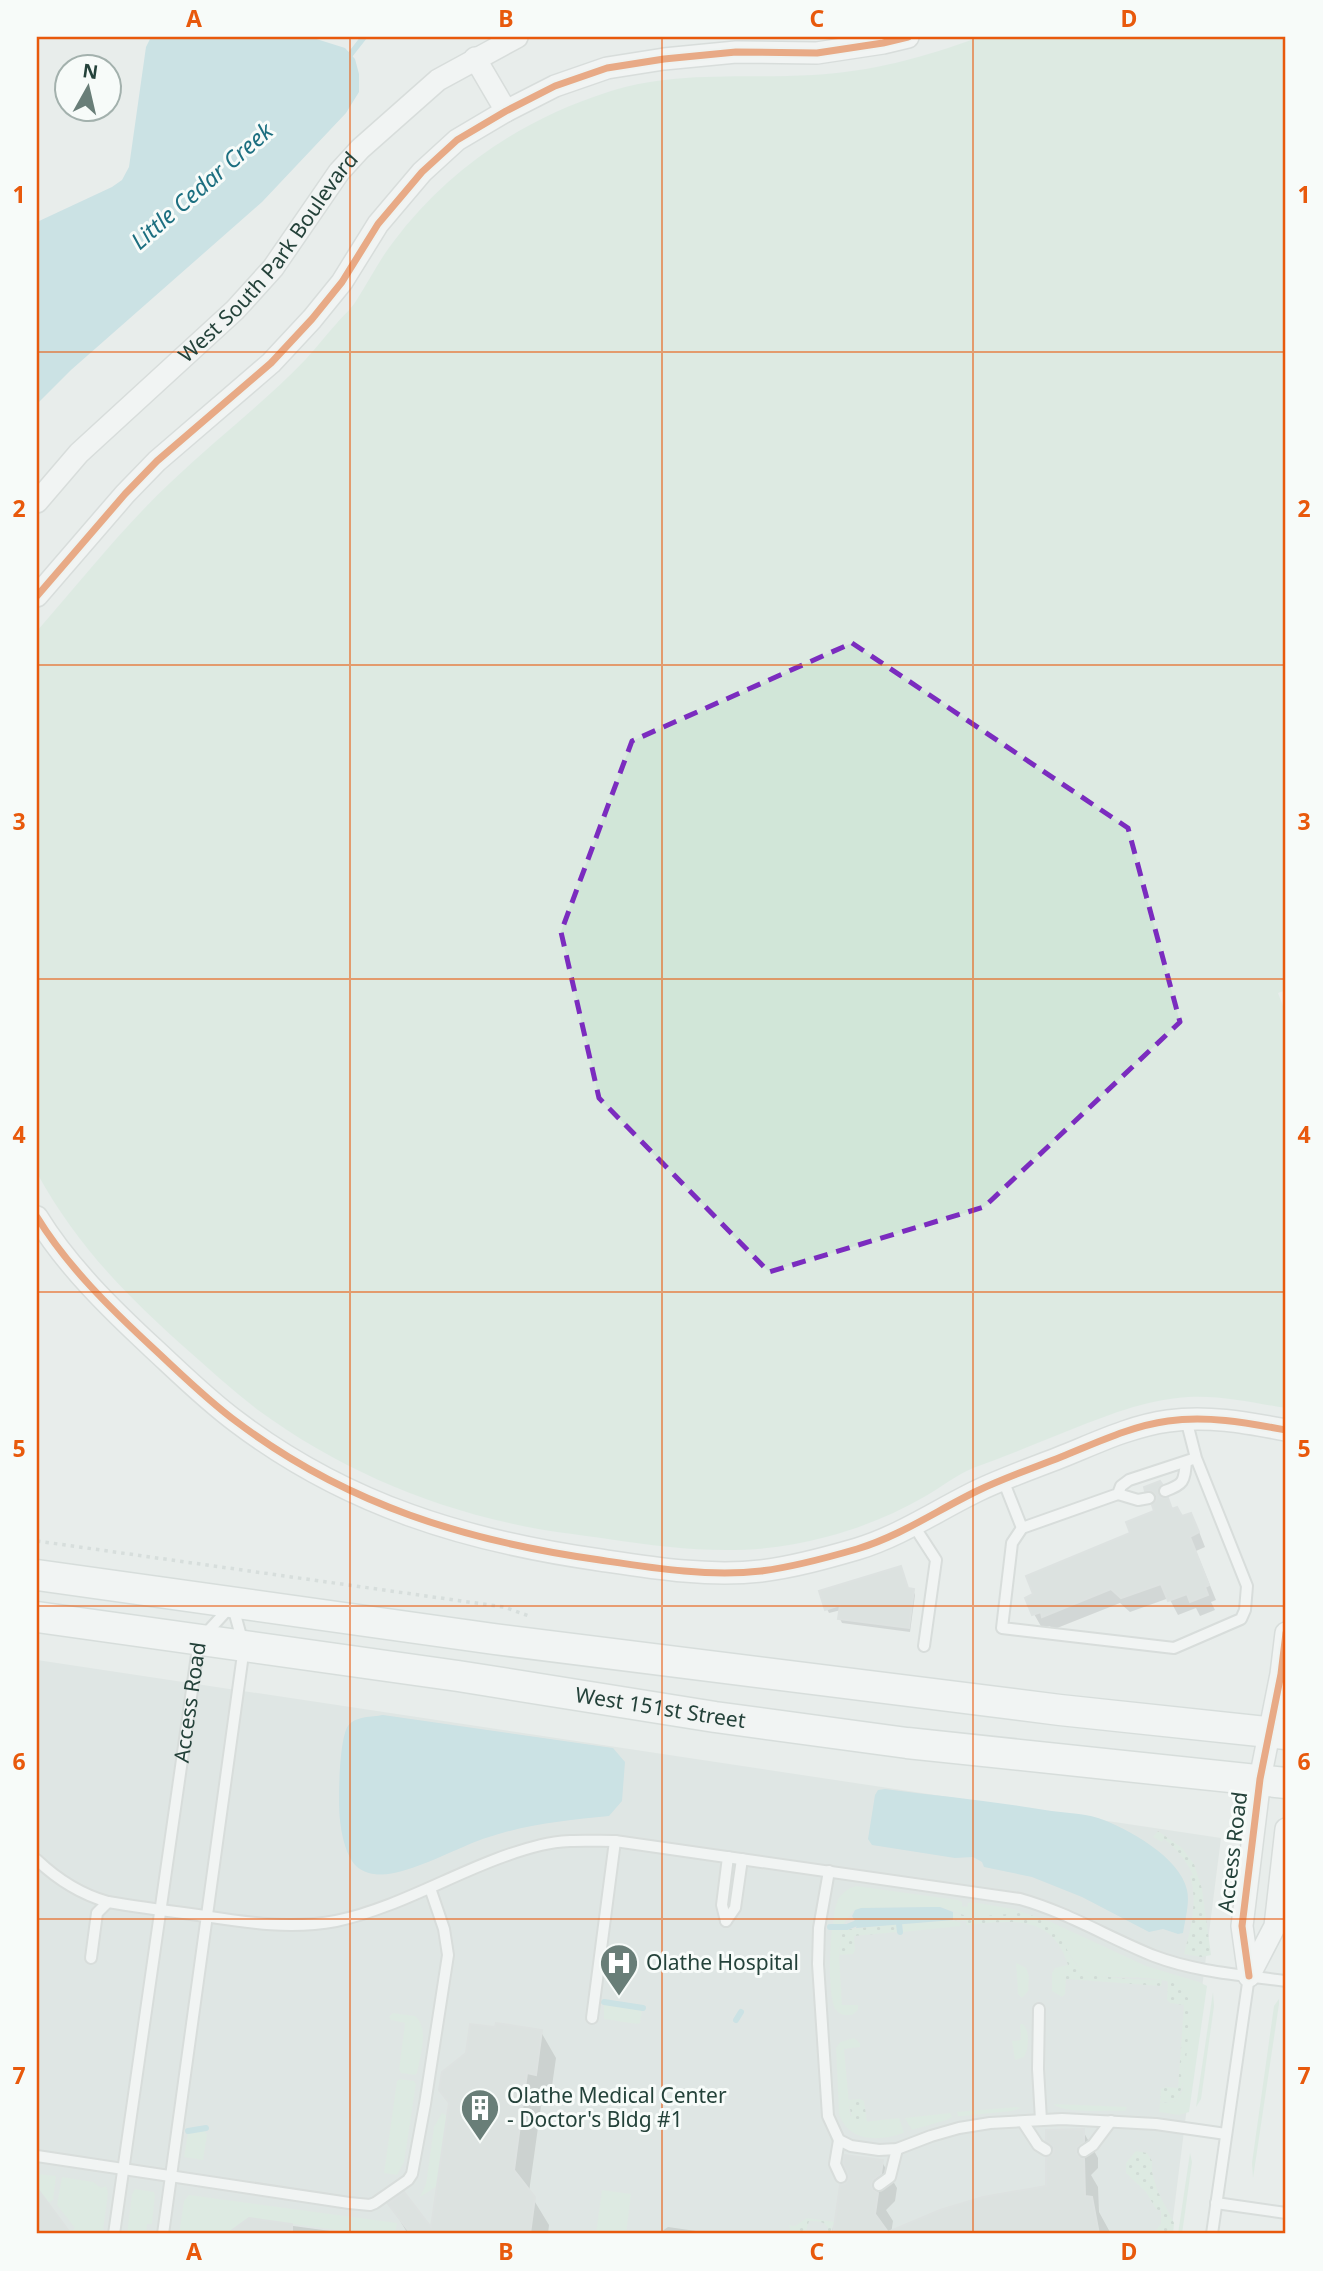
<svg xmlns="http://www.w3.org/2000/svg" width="1323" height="2271" viewBox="0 0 1323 2271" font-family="'Noto Sans',sans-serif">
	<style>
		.built { fill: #d6dedb }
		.grass { fill: #d1e6d8 }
		.park { fill: url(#park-dots) }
		.water { fill: #a9d4db }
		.shadow { fill: #0003 }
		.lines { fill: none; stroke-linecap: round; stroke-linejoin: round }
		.stream { stroke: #a9d4db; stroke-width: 6 }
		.building { fill: #cfd4d2; stroke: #d1d6d4; stroke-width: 2 }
		.service-casing { stroke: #c5cac8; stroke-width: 14 }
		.minor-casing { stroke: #c5cac8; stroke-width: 24 }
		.secondary-casing { stroke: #c3cbc8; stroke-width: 33 }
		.path { stroke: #c3ccca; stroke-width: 3.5; stroke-dasharray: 3.5 5; stroke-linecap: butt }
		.service { stroke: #fcfcfc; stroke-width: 10 }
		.minor { stroke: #fcfcfc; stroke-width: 21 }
		.secondary { stroke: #fcfcfc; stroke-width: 30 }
		.cycleway-casing { stroke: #f7fbf9; stroke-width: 11 }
		.cycleway { stroke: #e8590c; stroke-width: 7 }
		.marked { fill: none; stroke: #7b2cbf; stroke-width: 5; stroke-dasharray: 14 9; stroke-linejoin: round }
		.grid { fill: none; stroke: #e8590c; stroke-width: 2; stroke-opacity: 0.55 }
		.labels { text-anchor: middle; stroke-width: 6; stroke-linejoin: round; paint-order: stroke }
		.street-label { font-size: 21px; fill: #24423a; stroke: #f7fbf9 }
		.poi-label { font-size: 21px; fill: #24423a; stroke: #f7fbf9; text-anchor: start }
		.water-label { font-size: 23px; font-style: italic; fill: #1c6f80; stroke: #f7fbf9 }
		.neatline { fill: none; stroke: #e8590c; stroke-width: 2.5 }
		.grid-label { font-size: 23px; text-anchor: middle; font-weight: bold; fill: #e8590c }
	</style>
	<defs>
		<pattern id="park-dots" width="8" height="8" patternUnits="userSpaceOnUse" patternTransform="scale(1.75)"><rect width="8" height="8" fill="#d1e6d8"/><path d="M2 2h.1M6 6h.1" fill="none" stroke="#b3c6ba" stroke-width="1.8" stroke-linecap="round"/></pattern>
	</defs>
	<rect width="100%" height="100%" fill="#e8edeb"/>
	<polygon class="built" points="37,1660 1221,1838 1171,2234 37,2234"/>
	<g class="grass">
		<path d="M979 37H1286V990L1278 993 1286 1014V1408C1254 1403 1221 1395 1188 1397 1143 1400 1106 1416 1065 1432 1035 1444 1004 1457 973 1468 956 1475 940 1488 924 1497 893 1515 860 1528 826 1537 750 1558 683 1550 608 1539 575 1534 542 1531 509 1523 419 1503 333 1465 258 1410 232 1390 208 1368 183 1346 123 1292 76 1244 37 1173V631C81 581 122 528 171 482 215 440 264 403 306 359 317 347 326 335 337 323 343 316 351 309 356 301 369 281 379 260 394 241 448 169 523 119 608 92 676 70 744 79 813 75 870 72 926 57 979 37Z"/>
		<path d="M856 1886 958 1900 962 1902V1906L967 1907 968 1903 973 1902 1013 1909 1008 1915 971 1917 940 1907H932L868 1908 853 1911 843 1925H833C835 1906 836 1892 856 1886Z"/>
		<polygon points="951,1920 960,1922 961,1926 903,1932 902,1924"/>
		<path d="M1051 1922 1146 1966 1199 1982 1207 1986 1189 2112 1179 2115 1159 2112 1160 2103 1176 2101 1182 2091 1188 2009C1188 1959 1107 1990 1080 1968 1073 1962 1069 1953 1064 1945 1060 1937 1051 1932 1051 1922Z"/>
		<path d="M832 1929 842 1930 839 1955 842 2005H858V2010L852 2015C847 2015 841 2016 837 2011 827 2002 830 1944 832 1929Z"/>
		<polygon points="1016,1963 1026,1968 1029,1976 1028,1991 1022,1998 1018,1994"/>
		<polygon points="1063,1966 1066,1979 1065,1994 1062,1997 1052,1991 1052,1973 1055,1968"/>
		<polygon points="1213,1992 1214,2006 1201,2099 1196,2107"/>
		<polygon points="1279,1999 1279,2004 1253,2178 1252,2163 1274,2006"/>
		<polygon points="604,2003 642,2009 640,2023 637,2024 604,2019"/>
		<path d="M393 2013 415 2016C430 2029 420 2056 417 2073L415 2075 401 2073 399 2070 405 2023 391 2020 389 2017Z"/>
		<path d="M1020 2024H1023C1030 2031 1029 2048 1024 2057L1015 2060 1012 2041 1021 2040Z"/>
		<path d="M854 2038 860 2043V2047L844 2049 850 2115 862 2122 899 2118 904 2133C880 2141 849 2143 839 2114L836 2048 840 2042Z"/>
		<polygon points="400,2079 414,2081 416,2084 404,2162 397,2175 384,2173 397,2081"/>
		<path d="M1055 2104 1127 2107 1125 2111C1106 2110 1070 2114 1054 2105Z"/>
		<polygon points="1017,2107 1021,2108 1012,2111 963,2116 958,2116 957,2112"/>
		<polygon points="442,2113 447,2116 437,2186 420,2197 426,2184 434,2127"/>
		<polygon points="950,2113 952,2117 947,2120 912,2130 905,2118"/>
		<polygon points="204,2130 207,2135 203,2160 184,2157 188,2133"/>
		<polygon points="1190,2153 1192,2162 1182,2234 1178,2234"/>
		<polygon points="37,2174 56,2176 53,2200 48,2203 37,2188"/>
		<polygon points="62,2177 93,2182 101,2188 106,2186 108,2193 103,2230 97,2230 96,2234 68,2234 75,2228 57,2205"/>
		<polygon points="135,2189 154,2192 155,2196 152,2224 147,2224 146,2234 127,2234 132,2194"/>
		<polygon points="602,2190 631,2194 626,2234 596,2234"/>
		<polygon points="189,2195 397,2223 395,2234 366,2234 249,2218 227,2234 179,2234 184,2201"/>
	</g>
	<g class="park">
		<path d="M1158 1831 1182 1848 1194 1864 1202 1889 1211 1955 1201 1957 1184 1954C1191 1928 1198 1901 1190 1876L1193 1875C1186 1860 1177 1849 1164 1839L1162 1842 1153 1837Z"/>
		<path d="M1013 1909 1051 1922C1051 1931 1057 1934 1062 1941 1068 1950 1071 1961 1080 1968 1095 1980 1142 1979 1162 1980L1161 1986 1066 1979 1063 1966 1068 1965C1052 1913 1010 1921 967 1925L966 1921 953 1920V1912L971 1917 1008 1914Z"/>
		<polygon points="897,1924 897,1932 854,1936 855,1950 853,1954 839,1955 842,1930"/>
		<path d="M1168 1981 1178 1985 1188 1998C1190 2016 1187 2088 1176 2101L1160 2103 1161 2089 1166 2087 1178 2088 1184 2005 1170 2003 1167 2000Z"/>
		<polygon points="860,2099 864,2101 867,2122 858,2122 852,2118 848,2100"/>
		<polygon points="1136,2151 1147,2153 1152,2161 1152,2172 1157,2190 1174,2223 1173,2234 1153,2234 1161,2224 1161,2211 1156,2209 1146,2192 1126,2173 1126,2163"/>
		<path d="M847 2212 845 2234 832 2225 830 2234H826L828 2229C826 2221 817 2221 809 2221L805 2234H791L789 2225 795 2226 807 2218 842 2223Z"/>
	</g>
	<g class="water">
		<polygon points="151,37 310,37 345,48 355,59 359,74 359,92 346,113 262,202 71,370 37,404 37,222 112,187 122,180 129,167 146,47"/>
		<path d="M383 1715 613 1748 625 1762 622 1801 609 1816C569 1820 528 1824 489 1837 458 1846 404 1879 374 1874 365 1873 356 1868 352 1861 345 1851 341 1832 340 1820 338 1802 339 1739 348 1726 355 1716 372 1717 383 1715Z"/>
		<path d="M885 1789C938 1796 992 1801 1045 1810 1062 1813 1082 1813 1098 1818 1127 1828 1180 1857 1187 1890 1190 1903 1185 1920 1183 1933L1178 1934 1163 1929 1149 1932 1082 1897 1032 1877 984 1867 982 1862 973 1857 955 1858 872 1845 868 1839 875 1795 878 1790Z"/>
		<polygon points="932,1907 940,1907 953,1912 953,1920 856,1928 857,1925 852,1916 855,1910 861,1908"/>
	</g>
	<g class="shadow">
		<polygon points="1159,1483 1172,1510 1182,1518 1190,1515 1198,1529 1205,1547 1196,1551 1216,1600 1211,1602 1215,1610 1200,1616 1196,1608 1178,1615 1169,1598 1130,1612 1120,1603 1052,1630 1050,1626 1042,1628 1034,1614 1133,1534 1157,1512 1155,1504 1146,1488"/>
		<polygon points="900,1568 908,1590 913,1590 915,1595 910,1632 842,1623 840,1619 841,1610 829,1613 827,1609"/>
		<polygon points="541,2032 556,2058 550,2100 542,2099 529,2192 549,2225 548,2234 408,2234 390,2204 433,2232 450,2105 441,2089"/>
		<polygon points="1083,2131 1098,2158 1098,2168 1091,2175 1098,2187 1099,2212 1111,2234 893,2234 941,2212 1048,2188 1055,2153 1047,2140"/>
		<polygon points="882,2162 897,2188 895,2201 886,2210 893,2221 891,2234 832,2234 833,2227 836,2227"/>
		<polygon points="249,2220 353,2234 230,2234"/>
		<polygon points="668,2227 717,2234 658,2234"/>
	</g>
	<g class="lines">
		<g class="stream">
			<polyline points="346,60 364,37"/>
			<polyline points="899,1924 900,1932"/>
			<polyline points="830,1927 847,1927 857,1923"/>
			<polyline points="604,2002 643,2008"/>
			<polyline points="736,2020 741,2012"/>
			<polyline points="188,2131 206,2128"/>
		</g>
	</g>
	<g class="building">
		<polygon points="1160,1481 1162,1484 1157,1490 1160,1497 1168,1498 1172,1509 1177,1507 1182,1516 1191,1513 1199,1532 1190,1537 1209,1585 1205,1587 1208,1595 1190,1602 1187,1594 1168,1601 1161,1584 1121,1598 1111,1589 1042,1617 1041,1612 1032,1615 1025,1598 1033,1594 1026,1576 1130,1533 1126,1522 1154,1511 1152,1505 1156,1501 1157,1496 1152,1491 1145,1491 1144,1487"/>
		<polygon points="901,1566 908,1588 914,1589 909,1628 838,1619 840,1605 825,1610 819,1591"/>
		<polygon points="496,2023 542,2030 536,2075 527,2073 514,2170 535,2197 530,2234 411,2234 388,2204 404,2192 431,2227 449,2103 439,2090 442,2072 466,2053 470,2024 495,2027"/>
		<polygon points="1084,2129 1084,2142 1077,2147 1076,2152 1080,2158 1084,2159 1085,2196 1092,2197 1099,2234 833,2234 840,2185 845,2184 849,2178 843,2163 845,2155 883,2160 881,2174 874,2179 871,2185 873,2190 878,2193 875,2214 888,2232 940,2210 983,2197 1046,2186 1046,2158 1052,2155 1054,2150 1053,2146 1046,2141 1046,2130"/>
		<polygon points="37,2188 71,2234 37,2234"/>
		<polygon points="249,2218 292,2224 292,2234 227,2234"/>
	</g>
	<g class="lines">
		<g class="service-casing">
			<g id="service">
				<polyline points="1186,1419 1196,1458 1247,1586 1245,1610 1241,1619 1174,1648 1002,1628 1012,1543 1022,1528 1118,1494 1121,1486 1129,1480 1196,1458"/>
				<polyline points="1003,1480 1022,1528"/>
				<path d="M1165 1491C1184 1484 1184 1482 1186 1462"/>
				<polyline points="1118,1494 1138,1500 1149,1498"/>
				<polyline points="914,1526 936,1560 924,1646"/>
				<path d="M37 1860C58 1880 80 1894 108 1902 138 1907 168 1911 198 1915 244 1922 289 1930 336 1921 407 1906 470 1862 541 1845 565 1839 590 1841 615 1841L1020 1899C1067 1912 1109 1938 1154 1956 1196 1972 1242 1975 1286 1981"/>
				<polyline points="829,1871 819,1928 818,1964 828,2116 839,2140 851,2146 879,2150 897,2149 931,2136 959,2128 990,2123 1062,2119 1156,2124 1226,2134"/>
				<polyline points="726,1921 735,1908 742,1859"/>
				<polyline points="726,1921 722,1905 728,1857"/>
				<polyline points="91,1958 97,1913 108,1902"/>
				<polyline points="1039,2009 1038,2069 1041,2120"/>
				<polyline points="592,2018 615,1841"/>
				<polyline points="1023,2122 1038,2145 1046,2150"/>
				<polyline points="839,2140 835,2164 841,2177"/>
				<polyline points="1084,2151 1093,2145 1111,2121"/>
				<polyline points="37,2156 349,2203 370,2205 375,2203 408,2180 412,2174 425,2104 448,1955 444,1929 430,1888"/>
				<polyline points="879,2185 890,2177 897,2149"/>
				<polyline points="1216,2203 1286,2213"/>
				<path id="s1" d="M114 2234 199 1641 231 1606"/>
				<polyline points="163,2234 244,1647 233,1607"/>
				<polyline points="1212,2234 1249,1976"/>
			</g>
		</g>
		<g class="minor-casing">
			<g id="minor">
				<polyline points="475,58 506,111"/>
				<path id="s2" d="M37 502 79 453 235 310 273 268 339 172 360 149 438 80 517 37"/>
				<polyline points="37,596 125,494 157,461 271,363 312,319 342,282 378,224 422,172 457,140 506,111 555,86 607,68 664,59 736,52 817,53 883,43 908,37"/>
				<path d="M37 1217C67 1266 111 1309 153 1348 180 1373 207 1400 237 1422 347 1505 466 1541 600 1560 653 1568 708 1577 761 1571 794 1567 826 1558 857 1549 900 1536 936 1511 977 1491 1004 1478 1033 1468 1061 1457 1096 1443 1131 1426 1168 1421 1207 1415 1248 1423 1286 1430"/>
				<polyline points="1249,1976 1242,1926 1260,1779 1281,1674 1286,1633"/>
				<polyline points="1249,1976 1275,1926 1286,1829"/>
			</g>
		</g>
		<g class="secondary-casing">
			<g id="secondary">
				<polyline points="37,1575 494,1639 1060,1710 1286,1734"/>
				<path id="s3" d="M37 1617 458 1676 715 1717 907 1743 1286 1783"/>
			</g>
		</g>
		<polyline class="path" points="37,1541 504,1607 529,1616"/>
		<use href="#service" class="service"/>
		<use href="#minor" class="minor"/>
		<use href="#secondary" class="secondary"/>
		<g class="cycleway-casing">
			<g id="cycleway">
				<polyline points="37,596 125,494 157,461 271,363 312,319 342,282 378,224 422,172 457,140 506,111 555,86 607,68 664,59 736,52 817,53 883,43 908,37"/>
				<path d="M37 1217C67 1266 111 1309 153 1348 180 1373 207 1400 237 1422 347 1505 466 1541 600 1560 653 1568 708 1577 761 1571 794 1567 826 1558 857 1549 900 1536 936 1511 977 1491 1004 1478 1033 1468 1061 1457 1096 1443 1131 1426 1168 1421 1207 1415 1248 1423 1286 1430"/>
				<polyline points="1249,1976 1242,1926 1260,1779 1281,1674 1286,1633"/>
			</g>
		</g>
		<use href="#cycleway" class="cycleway"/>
	</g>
	<path d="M0 0H1323V2271H0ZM852 643 1128 828 1180 1022 984 1207 769 1272 599 1098 561 932 632 741Z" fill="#e8edeb" fill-opacity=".55" fill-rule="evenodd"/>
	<path class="marked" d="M852 643 1128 828 1180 1022 984 1207 769 1272 599 1098 561 932 632 741Z"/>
	<path class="grid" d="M350 37V2234M662 37V2234M973 37V2234M37 352H1286M37 665H1286M37 979H1286M37 1292H1286M37 1606H1286M37 1919H1286"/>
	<defs>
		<g id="hospital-pin" transform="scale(2.0125)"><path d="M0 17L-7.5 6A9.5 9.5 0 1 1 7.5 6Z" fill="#697e78" stroke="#f7fbf9"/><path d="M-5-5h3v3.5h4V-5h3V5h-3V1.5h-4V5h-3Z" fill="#fff"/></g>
		<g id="building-pin" transform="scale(2.0125)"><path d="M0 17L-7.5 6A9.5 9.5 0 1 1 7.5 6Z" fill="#697e78" stroke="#f7fbf9"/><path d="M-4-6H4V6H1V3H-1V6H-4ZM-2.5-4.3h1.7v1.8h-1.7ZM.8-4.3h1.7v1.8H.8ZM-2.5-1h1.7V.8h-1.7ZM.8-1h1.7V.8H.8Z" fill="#fff"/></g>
	</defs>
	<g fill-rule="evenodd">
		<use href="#hospital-pin" x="619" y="1963"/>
		<use href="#building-pin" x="480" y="2108"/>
	</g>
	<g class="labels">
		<g class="street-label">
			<text dy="7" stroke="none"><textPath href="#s2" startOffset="338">West South Park Boulevard</textPath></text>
			<text dy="7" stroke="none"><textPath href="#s1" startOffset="537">Access Road</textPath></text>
			<text dy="7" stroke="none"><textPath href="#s3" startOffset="630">West 151st Street</textPath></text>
			<text transform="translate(1233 1852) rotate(-83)" y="7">Access Road</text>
		</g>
		<g class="poi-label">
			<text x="646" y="1970">Olathe Hospital</text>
			<text x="507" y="2103">Olathe Medical Center<tspan x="507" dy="24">- Doctor's Bldg #1</tspan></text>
		</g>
		<g class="water-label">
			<text transform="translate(202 186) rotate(-41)" y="8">Little Cedar Creek</text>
		</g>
	</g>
	<rect width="1323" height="2271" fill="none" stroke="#f7fbf9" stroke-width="77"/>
	<g transform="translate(88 88) rotate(8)"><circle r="33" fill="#f7fbf9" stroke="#a3b1ad" stroke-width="2"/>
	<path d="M0-5L12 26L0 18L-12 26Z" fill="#697e78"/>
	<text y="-10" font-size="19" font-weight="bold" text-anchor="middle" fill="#24423a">N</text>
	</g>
	<rect x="38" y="38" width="1246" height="2194" class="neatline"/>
	<g class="grid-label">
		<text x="194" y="27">A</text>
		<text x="506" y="27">B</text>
		<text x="817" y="27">C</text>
		<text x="1129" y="27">D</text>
		<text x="19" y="203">1</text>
		<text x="1304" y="203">1</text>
		<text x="19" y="517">2</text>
		<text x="1304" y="517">2</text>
		<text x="19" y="830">3</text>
		<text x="1304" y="830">3</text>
		<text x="19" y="1143">4</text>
		<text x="1304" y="1143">4</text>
		<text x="19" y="1457">5</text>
		<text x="1304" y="1457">5</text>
		<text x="19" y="1770">6</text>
		<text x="1304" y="1770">6</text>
		<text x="19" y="2084">7</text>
		<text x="1304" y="2084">7</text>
		<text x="194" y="2260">A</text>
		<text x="506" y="2260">B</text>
		<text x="817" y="2260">C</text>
		<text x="1129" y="2260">D</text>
	</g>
</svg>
